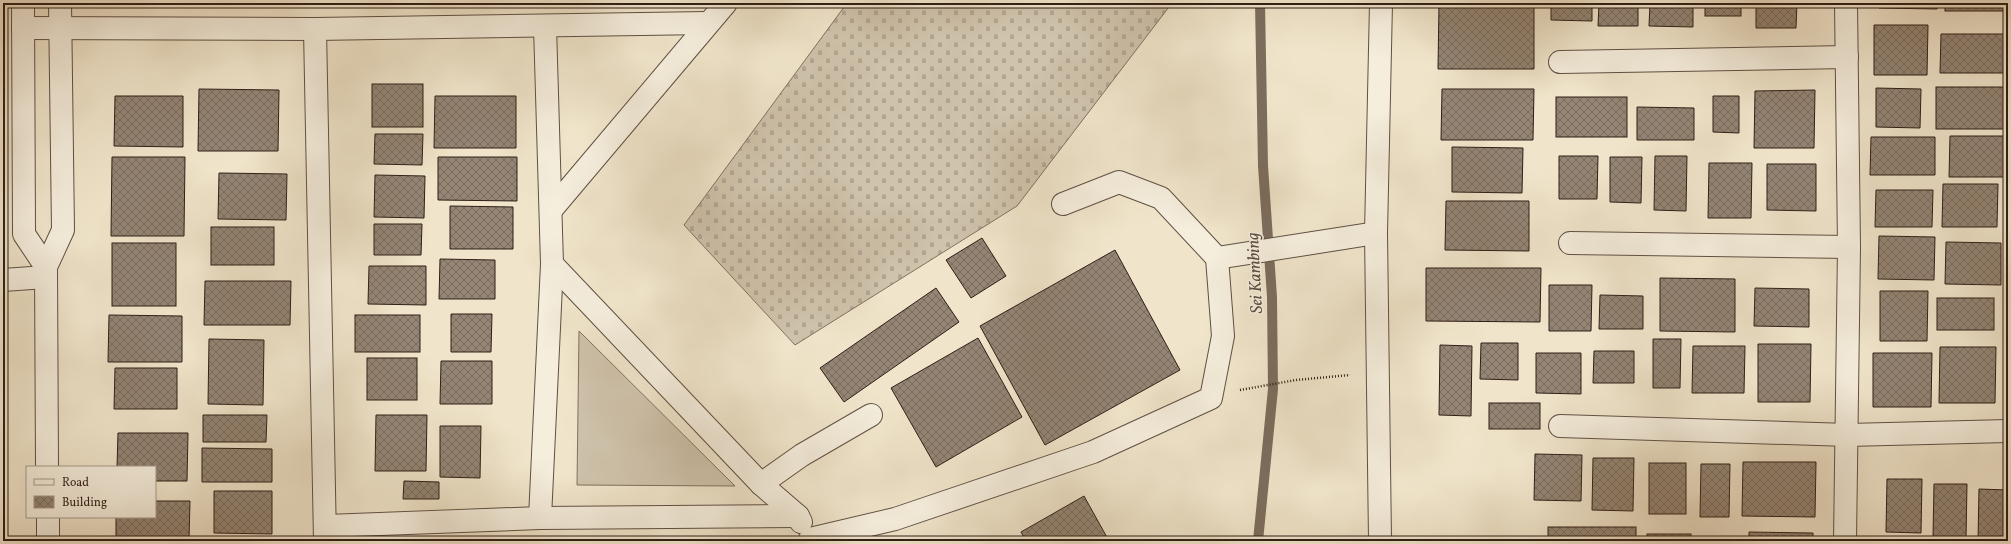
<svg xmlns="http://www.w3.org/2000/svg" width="2011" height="544" viewBox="0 0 2011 544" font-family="Vollkorn,serif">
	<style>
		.grass { fill: #cfc3ac; stroke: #807062 }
		.cemetery { fill: url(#cemetery-stones); stroke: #807062 }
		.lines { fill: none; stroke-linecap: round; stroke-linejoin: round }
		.stream { stroke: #7c6d5e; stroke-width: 10 }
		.building { fill: url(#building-cross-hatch); stroke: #301e17 }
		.minor-casing { stroke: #605044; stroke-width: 24 }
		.path { stroke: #301e17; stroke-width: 2.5; stroke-dasharray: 1 2; stroke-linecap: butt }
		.minor { stroke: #f5eedd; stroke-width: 22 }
		.labels { text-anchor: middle; stroke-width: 3; stroke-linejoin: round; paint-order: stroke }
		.water-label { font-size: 17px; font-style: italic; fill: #5c4c41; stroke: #f5eedd }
	</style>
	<defs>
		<pattern id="cemetery-stones" width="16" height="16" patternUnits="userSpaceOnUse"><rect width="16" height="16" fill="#cfc3ac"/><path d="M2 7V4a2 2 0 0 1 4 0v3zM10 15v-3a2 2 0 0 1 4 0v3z" fill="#b2a793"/></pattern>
		<pattern id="building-cross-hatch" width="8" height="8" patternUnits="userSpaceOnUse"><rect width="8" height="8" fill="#948575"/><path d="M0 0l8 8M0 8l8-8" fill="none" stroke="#796c5f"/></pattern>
	</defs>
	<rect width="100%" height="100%" fill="#f0e5cb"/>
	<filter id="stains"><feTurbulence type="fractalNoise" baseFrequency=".005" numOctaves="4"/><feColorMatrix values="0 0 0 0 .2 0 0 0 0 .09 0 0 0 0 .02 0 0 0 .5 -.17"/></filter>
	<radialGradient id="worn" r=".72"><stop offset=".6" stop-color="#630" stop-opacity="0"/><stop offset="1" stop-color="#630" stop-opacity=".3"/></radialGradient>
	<polygon class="grass" points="579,331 735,486 577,485"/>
	<polygon class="cemetery" points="847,3 1172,3 1017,206 795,345 684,225"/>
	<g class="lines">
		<polyline class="stream" points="1258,541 1273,389 1272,297 1263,166 1260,3"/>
	</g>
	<g class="building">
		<polygon points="1439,3 1534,3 1534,69 1438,69"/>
		<polygon points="1551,3 1592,3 1592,21 1551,20"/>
		<polygon points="1599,3 1638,3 1638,26 1598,26"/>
		<polygon points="1650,3 1693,3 1693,27 1649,26"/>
		<rect x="1705" y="3" width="36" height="13"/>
		<polygon points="1756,3 1797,3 1796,28 1756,28"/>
		<polygon points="1880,3 1937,3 1937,9 1879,8"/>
		<rect x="1945" y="3" width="63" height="8"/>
		<polygon points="1874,25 1928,25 1927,75 1874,75"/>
		<polygon points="1941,34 2005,34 2005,73 1940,73"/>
		<rect x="372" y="84" width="51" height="43"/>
		<rect x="1936" y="87" width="70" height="42"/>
		<polygon points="1876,88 1921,89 1920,128 1876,127"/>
		<polygon points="199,89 279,90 278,151 198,151"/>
		<polygon points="1442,89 1534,89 1533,140 1441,140"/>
		<polygon points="1815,90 1814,148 1754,148 1755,91"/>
		<polygon points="115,96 183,96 183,147 114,146"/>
		<polygon points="435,96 516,96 516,148 434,148"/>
		<polygon points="1713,96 1739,96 1739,133 1713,132"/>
		<rect x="1556" y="97" width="71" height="40"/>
		<polygon points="1637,107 1694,108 1694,140 1637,140"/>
		<polygon points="375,134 423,134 422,165 374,164"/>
		<polygon points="1950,136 2008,136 2008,177 1949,177"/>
		<polygon points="1871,137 1935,137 1935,175 1870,175"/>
		<polygon points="1452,147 1523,148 1522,193 1452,192"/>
		<polygon points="1559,156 1598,156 1597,199 1559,199"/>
		<polygon points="1655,156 1687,156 1686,211 1654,210"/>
		<polygon points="112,157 185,157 184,236 111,236"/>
		<polygon points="438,157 517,157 517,201 438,200"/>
		<polygon points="1610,157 1642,157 1641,203 1610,202"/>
		<polygon points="1709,163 1752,163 1751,218 1708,218"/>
		<polygon points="1767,164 1816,164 1816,211 1767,210"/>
		<polygon points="219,173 287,174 286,220 218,219"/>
		<polygon points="375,175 425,176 424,218 374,217"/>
		<polygon points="1943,184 1998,184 1997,227 1942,227"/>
		<polygon points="1876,190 1933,190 1932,227 1875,227"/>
		<polygon points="1446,201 1529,201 1529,251 1445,250"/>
		<polygon points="450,206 513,207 513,249 450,249"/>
		<polygon points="374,224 422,224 421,255 374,255"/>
		<rect x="211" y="227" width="63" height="38"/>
		<polygon points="1879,236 1935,237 1934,280 1878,279"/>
		<polygon points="982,238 1006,276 971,298 946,260"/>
		<polygon points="1946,242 2001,243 2001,285 1945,284"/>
		<rect x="112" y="243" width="64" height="63"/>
		<polygon points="1115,250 1180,370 1045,445 980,326"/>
		<polygon points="440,259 495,260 495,299 439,299"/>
		<polygon points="369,266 426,266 426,305 368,304"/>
		<polygon points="1426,268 1541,268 1540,322 1426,321"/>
		<polygon points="1660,278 1735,279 1735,332 1660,331"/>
		<polygon points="205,281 291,281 290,325 204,325"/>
		<polygon points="1549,285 1592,285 1591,331 1549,331"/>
		<polygon points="936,288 959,322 844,402 820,368"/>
		<polygon points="1755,288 1809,289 1809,327 1754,326"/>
		<polygon points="1880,291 1928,291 1927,341 1880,341"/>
		<polygon points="1600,295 1643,296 1643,329 1599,329"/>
		<rect x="1937" y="298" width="57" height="32"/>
		<polygon points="451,314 492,314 491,352 451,352"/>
		<polygon points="109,315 182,316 182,362 108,362"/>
		<rect x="355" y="315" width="65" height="37"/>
		<polygon points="978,338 1022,417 936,467 891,388"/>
		<polygon points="209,339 264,340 263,405 208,404"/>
		<polygon points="1653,339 1681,339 1680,388 1653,388"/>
		<polygon points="1481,343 1518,343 1518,380 1480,379"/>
		<polygon points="1758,344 1811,344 1810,402 1758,402"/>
		<polygon points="1440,345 1472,346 1471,416 1439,415"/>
		<polygon points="1693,346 1745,346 1744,393 1692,393"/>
		<polygon points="1940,347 1996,347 1995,403 1939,403"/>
		<polygon points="1594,351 1634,351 1634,383 1593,383"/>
		<polygon points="1536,353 1581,353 1581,394 1536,393"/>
		<polygon points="1873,353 1932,353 1931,407 1873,407"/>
		<rect x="367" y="358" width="50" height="42"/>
		<polygon points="441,361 492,361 492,404 440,404"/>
		<polygon points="115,368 177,368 177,409 114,409"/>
		<rect x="1489" y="403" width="51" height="26"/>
		<polygon points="203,415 267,415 266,442 203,442"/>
		<polygon points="376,415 427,415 426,471 375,471"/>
		<polygon points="440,426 481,426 480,478 440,477"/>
		<polygon points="118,433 188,433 187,481 155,481 155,467 117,467"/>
		<polygon points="202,448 272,449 272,482 202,482"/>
		<polygon points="1535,454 1582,455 1581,501 1534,500"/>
		<polygon points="1593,458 1634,458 1633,511 1592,510"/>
		<polygon points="1743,462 1816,462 1815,517 1742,516"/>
		<rect x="1649" y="463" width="37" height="51"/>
		<polygon points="1701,464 1730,464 1729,517 1700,517"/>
		<polygon points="1887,479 1922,479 1921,533 1886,532"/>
		<polygon points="404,481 439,482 439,499 403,499"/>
		<polygon points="1934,484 1967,484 1966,539 1933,538"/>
		<polygon points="1979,489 2008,490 2008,541 1978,541"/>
		<polygon points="214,491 272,491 272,534 214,533"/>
		<polygon points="1084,496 1109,541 1026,541 1021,532"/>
		<polygon points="155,501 190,501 189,539 116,538 116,517 155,517"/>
		<rect x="1548" y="527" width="88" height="14"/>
		<polygon points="1749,532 1813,533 1813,541 1749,541"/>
		<rect x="1647" y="534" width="44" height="7"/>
		<rect x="1702" y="537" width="33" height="4"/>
		<polygon points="695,539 695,541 659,541 659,540"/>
	</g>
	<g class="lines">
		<g class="minor-casing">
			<g id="minor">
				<polyline points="23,3 24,234 46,267"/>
				<polyline points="23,28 315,29 707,23"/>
				<polyline points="315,29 325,541"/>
				<polyline points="1560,62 1847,57"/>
				<polyline points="552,209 726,3"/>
				<polyline points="1570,243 1849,247"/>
				<polyline points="1217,258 1376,233"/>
				<polyline points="552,264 761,484 798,516 801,522"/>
				<polyline points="3,280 46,277"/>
				<polyline points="1560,426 1848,435 2008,431"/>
				<polyline points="47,467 46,267 63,230 60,3"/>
				<polyline points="761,484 802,455 871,415"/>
				<polyline points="48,517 48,541"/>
				<polyline points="540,518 552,264 545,26"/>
				<polyline points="326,526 540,518 798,516"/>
				<polyline points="810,539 895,519 1093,452 1211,398 1223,336 1217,258 1161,198 1119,182 1063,204"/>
				<polyline points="1380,541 1376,233 1381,3"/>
				<polyline points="1845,541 1849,247 1846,3"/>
			</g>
		</g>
		<polyline class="path" points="1240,390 1296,380 1350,375"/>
		<use href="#minor" class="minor"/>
	</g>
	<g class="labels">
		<g class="water-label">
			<text transform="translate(1254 273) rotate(-93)" y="6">Sei Kambing</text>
		</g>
	</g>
	<rect width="2011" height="544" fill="none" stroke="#f0e5cb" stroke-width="16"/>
	<rect x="4" y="4" width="2003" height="536" fill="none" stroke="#301e17" stroke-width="2"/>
	<rect x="8" y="8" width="1995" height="528" fill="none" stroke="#301e17"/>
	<rect x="26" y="466" width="130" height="52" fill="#f5eedd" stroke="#a69b8e"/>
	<rect x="34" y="479" width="20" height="6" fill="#f5eedd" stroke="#a69b8e"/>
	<text x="62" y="486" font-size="12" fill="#301e17">Road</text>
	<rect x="34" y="496" width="20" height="12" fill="url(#building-cross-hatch)" stroke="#a69b8e"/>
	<text x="62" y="506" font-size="12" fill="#301e17">Building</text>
	<rect width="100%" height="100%" filter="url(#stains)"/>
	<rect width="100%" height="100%" fill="url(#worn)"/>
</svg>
